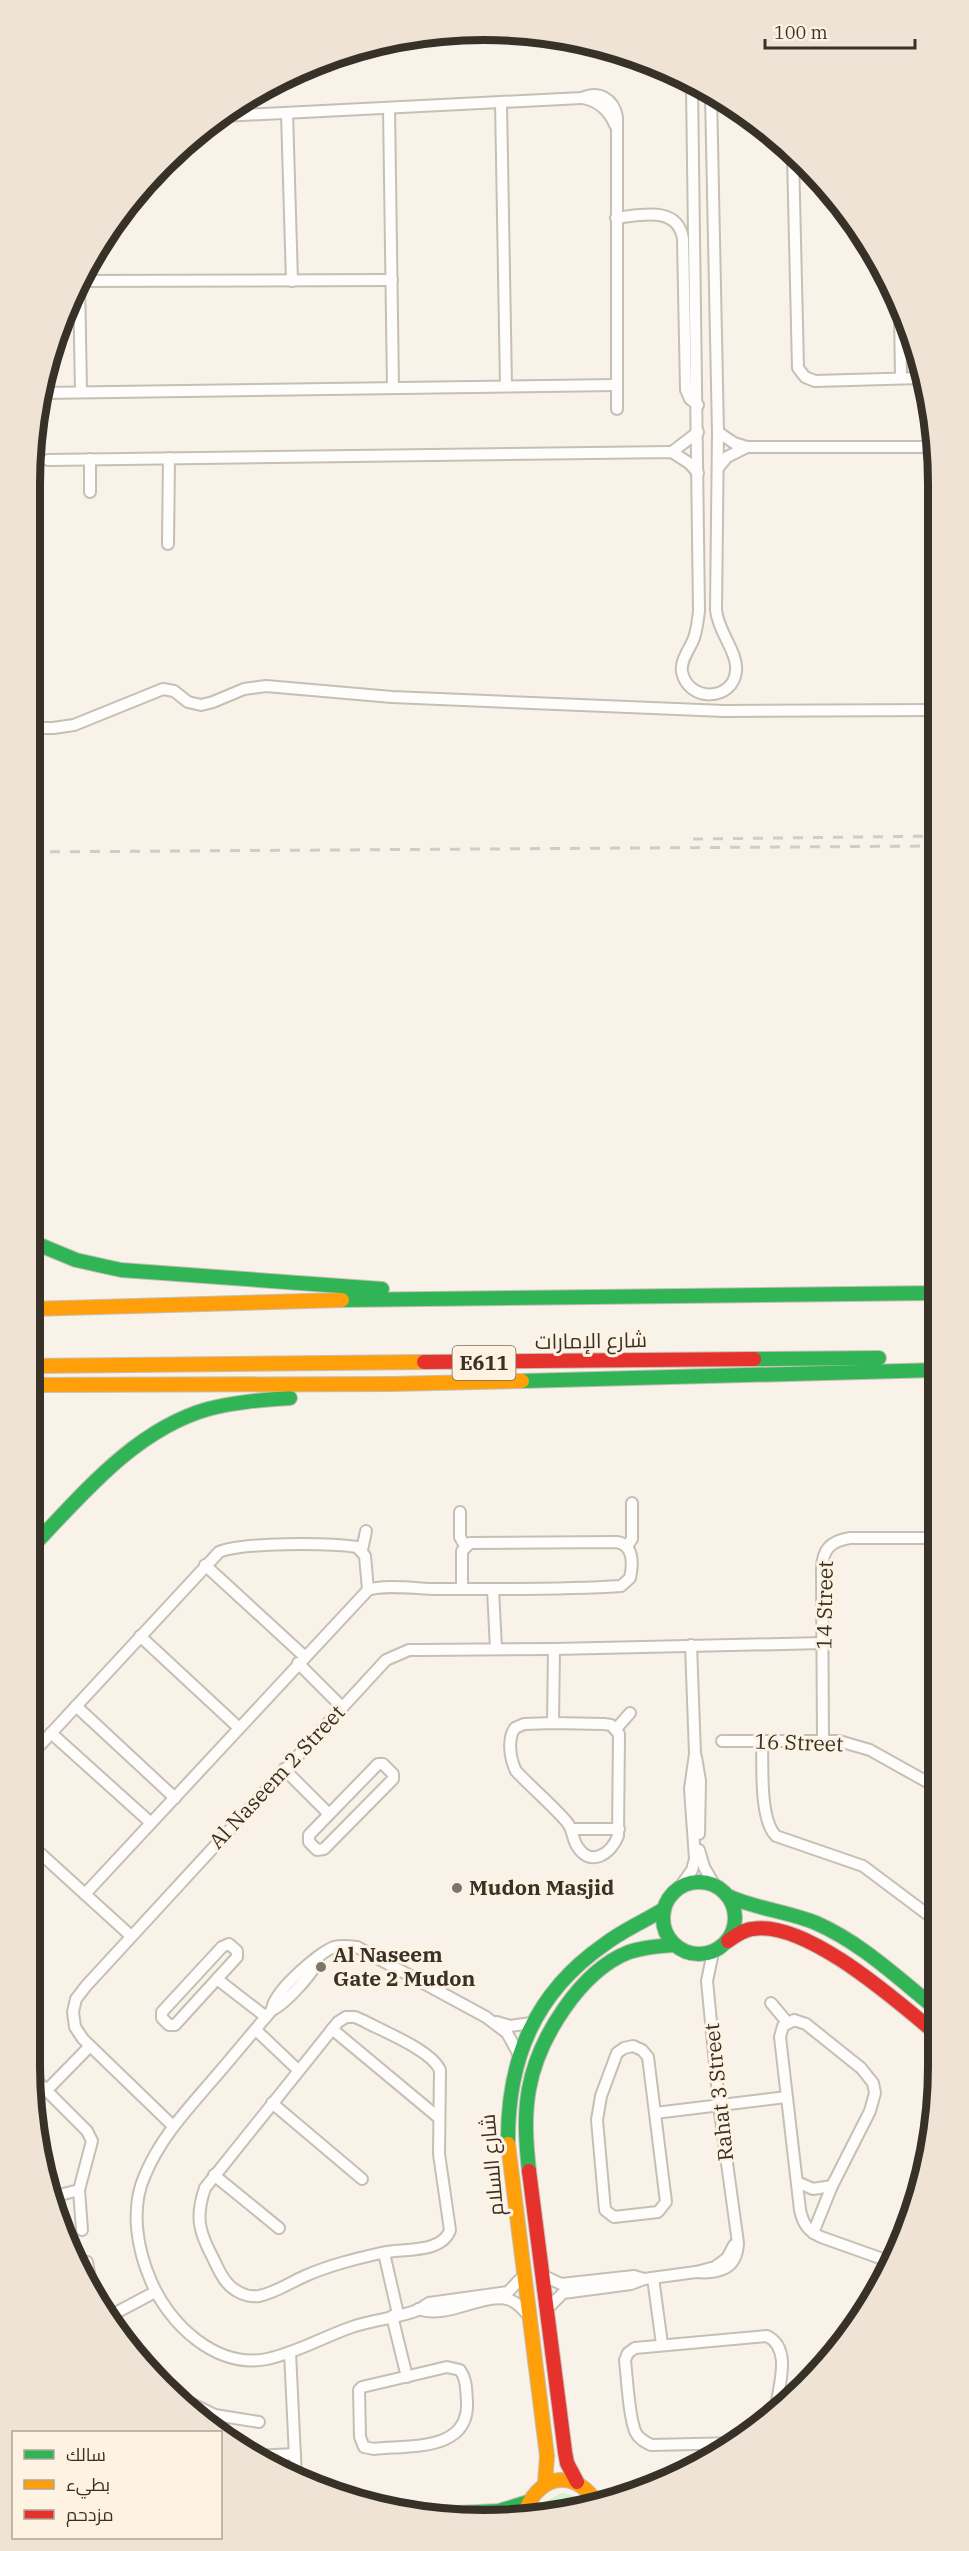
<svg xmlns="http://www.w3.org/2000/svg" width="969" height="2551" viewBox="0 0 969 2551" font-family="'IBM Plex Serif',Cairo,serif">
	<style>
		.green { fill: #d2f1ce }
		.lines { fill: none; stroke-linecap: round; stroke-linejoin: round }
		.street-casing { stroke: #c5bfb6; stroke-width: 14 }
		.fast-casing { stroke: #c5bfb6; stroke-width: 16 }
		.slow-casing { stroke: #c5bfb6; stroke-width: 16 }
		.jam-casing { stroke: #c5bfb6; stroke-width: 16 }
		.street { stroke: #fefdfc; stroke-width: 10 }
		.fast { stroke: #30b455; stroke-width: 14 }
		.slow { stroke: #ff9f0a; stroke-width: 14 }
		.jam { stroke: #e5322d; stroke-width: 14 }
		.rail { stroke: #cecdca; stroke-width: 3; stroke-dasharray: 10 10; stroke-linecap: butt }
		.poi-dot { fill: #7b756b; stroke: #fef3e3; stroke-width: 2 }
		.labels { text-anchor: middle; stroke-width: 6; stroke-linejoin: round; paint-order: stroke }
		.shield { fill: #fef3e3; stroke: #736b5f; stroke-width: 1.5 }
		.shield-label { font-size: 20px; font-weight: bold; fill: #383127 }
		.street-label { font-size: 21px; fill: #383127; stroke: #fef3e3 }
		.poi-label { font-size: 21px; font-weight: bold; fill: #383127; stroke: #fef3e3; text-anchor: start }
		.rim { fill: none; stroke: #383127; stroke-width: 8 }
	</style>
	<rect width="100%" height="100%" fill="#f8f2e9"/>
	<polygon class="green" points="562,2493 582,2498 590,2507 574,2512 537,2513 544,2502"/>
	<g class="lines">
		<g class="street-casing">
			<g id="street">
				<path d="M692 86 699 611C698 620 697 629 694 638 690 649 680 660 682 672 688 702 733 702 736 671 738 652 718 632 716 610L718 432 711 95"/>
				<path d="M583 98C598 101 609 110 615 125"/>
				<polyline points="501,102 506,386"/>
				<polyline points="389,108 393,388"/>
				<polyline points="287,113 292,281"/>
				<path d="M222 116 582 98C599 90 614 99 617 117V409"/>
				<polyline points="793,155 798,368 805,377 815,381 921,378"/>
				<path d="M616 218C640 215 678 205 683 239L686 390 690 399 698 405"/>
				<polyline points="79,280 81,392"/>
				<polyline points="79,281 392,280"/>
				<polyline points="900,311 901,378"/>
				<polyline points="42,393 617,385"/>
				<polyline points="718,432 734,443 747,447 935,447"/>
				<polyline points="672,452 698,432"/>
				<polyline points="48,460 672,452 689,463 698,473"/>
				<polyline points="718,468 727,457 747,447"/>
				<polyline points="90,492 90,459"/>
				<polyline points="168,544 169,458"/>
				<polyline points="30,728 53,728 74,725 163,689 174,691 188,702 201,705 213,702 244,689 266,686 392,697 724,711 936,710"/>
				<polyline points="460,1512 460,1537 465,1546"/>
				<polyline points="627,1546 632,1539 632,1503"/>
				<polyline points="362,1550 366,1531"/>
				<polyline points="205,1565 304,1656"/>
				<polyline points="493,1589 496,1649"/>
				<polyline points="140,1636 238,1727"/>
				<polyline points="298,1663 342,1707"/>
				<polyline points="76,1706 175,1798"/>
				<path d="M553 1723 604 1724 611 1725 619 1734 618 1836C611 1854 590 1868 577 1846 572 1838 573 1828 566 1821 550 1803 532 1788 516 1771 510 1759 507 1739 515 1728L524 1724Z"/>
				<polyline points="553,1723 554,1649"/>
				<polyline points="616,1729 630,1713"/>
				<polyline points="51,1733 151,1823"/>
				<path d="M762 1740C763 1765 759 1819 776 1836L863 1866 939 1923"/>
				<path d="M823 1740 822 1570C822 1550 830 1541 850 1538H938"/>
				<polyline points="722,1741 839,1741 870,1750 938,1788"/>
				<path d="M30 1756 219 1552C242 1542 329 1543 357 1547L365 1556 368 1590"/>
				<polyline points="696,1757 700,1781 699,1834"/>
				<polygon points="378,1764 383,1764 393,1774 393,1779 324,1849 317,1850 309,1842 309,1835"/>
				<polyline points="284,1769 329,1814"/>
				<polyline points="572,1829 619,1829"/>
				<polyline points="30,1844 131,1936"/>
				<polyline points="699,1850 704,1867 715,1886"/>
				<polyline points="680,1887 692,1870 695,1859 690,1789 695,1754 691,1645"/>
				<path d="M85 1894 368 1590C385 1584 418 1589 437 1589 498 1589 560 1590 621 1586L630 1578C633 1564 634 1545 617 1542L470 1543 462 1551V1589"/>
				<polygon points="229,1944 237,1951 237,1957 175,2025 169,2025 162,2018 162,2012 222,1947"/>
				<path d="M318 1959C316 1971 284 2005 272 2010 251 2034 231 2059 210 2083 185 2112 160 2139 145 2175 130 2208 137 2249 151 2281 169 2324 216 2369 267 2359 296 2353 323 2337 352 2327 372 2320 398 2318 418 2310 422 2308 425 2305 429 2303L508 2292 524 2275"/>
				<polyline points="217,1979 266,2017"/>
				<polyline points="771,2003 787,2022"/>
				<path d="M272 2010C272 1993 318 1953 334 1947 342 1945 349 1946 357 1947L486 2017 507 2033 518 2053"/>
				<path d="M346 2017H355L364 2021C384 2032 431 2050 440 2070L439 2154 450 2230C442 2254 402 2248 381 2253 355 2259 330 2265 305 2276 291 2282 275 2293 259 2296 252 2297 243 2295 237 2291 224 2284 219 2270 213 2258 199 2232 195 2217 205 2188L338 2022Z"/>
				<polyline points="497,2022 510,2026 531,2023"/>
				<polyline points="332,2029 439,2118"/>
				<polyline points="256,2030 298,2070"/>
				<polygon points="633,2046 642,2050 648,2057 666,2202 658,2212 614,2217 605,2210 597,2120 601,2096 617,2053 624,2048"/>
				<polyline points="32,2076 87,2131 92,2141 79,2190 82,2230"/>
				<polyline points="47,2090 90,2046"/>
				<polyline points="272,2103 362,2179"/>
				<polyline points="655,2113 786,2097"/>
				<polyline points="173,2126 83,2039 75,2027 73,2012 76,1999 86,1986 386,1660 409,1650 421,1650 554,1649 824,1643"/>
				<polyline points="214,2175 279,2228"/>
				<polyline points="797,2182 813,2189 832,2186"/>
				<polyline points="52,2197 79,2190"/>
				<path d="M813 2233 832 2186 870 2111 875 2093 873 2083 861 2068 806 2024 794 2020 783 2026 780 2037 800 2210C803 2224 808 2231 821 2237L894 2263"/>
				<polyline points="384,2253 398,2314"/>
				<polyline points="87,2262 94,2299"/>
				<path d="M696 2272C719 2274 737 2269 738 2243L719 2105 707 1981 713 1952"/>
				<polyline points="542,2275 561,2284 634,2276 644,2279"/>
				<polyline points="653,2278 662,2344"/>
				<path d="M418 2309C448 2320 484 2291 510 2300 518 2303 523 2309 528 2315"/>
				<polyline points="547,2309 563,2293 631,2284 644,2279 696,2272 715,2267 727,2258 734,2245"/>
				<polyline points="392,2316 407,2377"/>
				<polyline points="108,2317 155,2292"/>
				<polyline points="290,2352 296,2478"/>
				<path d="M447 2367 460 2370C467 2380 466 2390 467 2401 470 2452 410 2445 374 2449L364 2447 360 2437 359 2390 362 2387Z"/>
				<polyline points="184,2400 215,2415 259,2422"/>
				<path d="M739 2443 651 2445C645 2442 639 2439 636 2433 629 2420 627 2377 625 2360L628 2353 635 2348 767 2336C792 2348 779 2385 776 2408"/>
				<polyline points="252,2456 295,2454"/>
			</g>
		</g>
		<g class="fast-casing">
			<g id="fast">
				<polyline points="30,1241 76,1260 121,1270 382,1289"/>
				<polyline points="342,1300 937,1293"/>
				<polyline points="754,1359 879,1358"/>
				<polyline points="522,1381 937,1370"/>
				<path d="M30 1549C81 1496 134 1430 208 1409 235 1402 262 1400 290 1398"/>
				<circle cx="699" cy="1918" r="36"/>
				<path d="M728 1896C756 1909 787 1911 816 1923 862 1943 900 1980 939 2011"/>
				<path d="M508 2144C507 2060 534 1993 605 1944 623 1930 645 1921 664 1909"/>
				<path d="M529 2171C526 2143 524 2116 529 2089 538 2039 580 1971 629 1952 644 1947 658 1946 674 1945"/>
				<polyline points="415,2515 499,2511 528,2502"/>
			</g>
		</g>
		<g class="slow-casing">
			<g id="slow">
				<polyline points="30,1309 342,1300"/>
				<polyline points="30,1366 424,1362"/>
				<polyline points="30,1385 391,1384 522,1381"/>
				<polyline points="508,2144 547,2456 545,2483"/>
				<path d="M526 2509C542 2472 578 2470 598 2505"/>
			</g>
		</g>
		<g class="jam-casing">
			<g id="jam">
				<polyline points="424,1362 754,1359"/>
				<path d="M728 1941C735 1936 743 1930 752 1929 806 1919 899 2003 939 2036"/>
				<polyline points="529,2171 565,2452 567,2463 577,2482"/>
			</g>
		</g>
		<use href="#street" class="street"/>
		<use href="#fast" class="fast"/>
		<use href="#slow" class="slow"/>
		<use href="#jam" class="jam"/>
		<g class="rail">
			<polyline points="693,839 936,836"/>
			<polyline points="30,852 936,846"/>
		</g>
	</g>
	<g class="poi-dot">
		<circle cx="457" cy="1888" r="6"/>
		<circle cx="321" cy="1967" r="6"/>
	</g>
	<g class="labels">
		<rect class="shield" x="452.5" y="1346" width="63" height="34" rx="4.5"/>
		<g class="shield-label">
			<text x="484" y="1370">E611</text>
		</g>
		<g class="street-label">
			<text transform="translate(591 1341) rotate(-1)" y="7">شارع الإمارات</text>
			<text transform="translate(825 1605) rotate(-89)" y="7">14 Street</text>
			<text transform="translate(799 1743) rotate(2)" y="7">16 Street</text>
			<text transform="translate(277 1777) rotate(-47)" y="7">Al Naseem 2 Street</text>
			<text transform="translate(719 2092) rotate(-96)" y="7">Rahat 3 Street</text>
			<text transform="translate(492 2165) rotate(-95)" y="7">شارع السلام</text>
		</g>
		<g class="poi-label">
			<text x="469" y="1895">Mudon Masjid</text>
			<text x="333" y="1962">Al Naseem<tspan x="333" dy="24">Gate 2 Mudon</tspan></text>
		</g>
	</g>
	<path d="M0 0H969V2551H0ZM484 40H484A444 444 0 0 1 928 484V2066A444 444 0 0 1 484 2510H484A444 444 0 0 1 40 2066V484A444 444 0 0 1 484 40Z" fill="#eee3d4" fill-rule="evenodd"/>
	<path class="rim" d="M484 40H484A444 444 0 0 1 928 484V2066A444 444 0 0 1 484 2510H484A444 444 0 0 1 40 2066V484A444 444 0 0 1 484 40Z"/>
	<rect x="12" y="2431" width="210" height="108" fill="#fef3e3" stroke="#afa598" stroke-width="1.5"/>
	<rect x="24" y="2450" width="30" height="9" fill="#30b455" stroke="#afa598" stroke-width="1.5"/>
	<text x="66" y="2461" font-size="18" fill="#383127">سالك</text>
	<rect x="24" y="2480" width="30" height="9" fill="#ff9f0a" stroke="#afa598" stroke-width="1.5"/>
	<text x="66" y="2491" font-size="18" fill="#383127">بطيء</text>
	<rect x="24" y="2510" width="30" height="9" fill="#e5322d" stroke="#afa598" stroke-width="1.5"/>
	<text x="66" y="2521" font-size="18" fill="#383127">مزدحم</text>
	<path d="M765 39v9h150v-9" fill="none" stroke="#383127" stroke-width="3"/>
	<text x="774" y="39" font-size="18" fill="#383127" stroke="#fef3e3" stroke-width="4.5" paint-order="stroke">100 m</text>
</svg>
